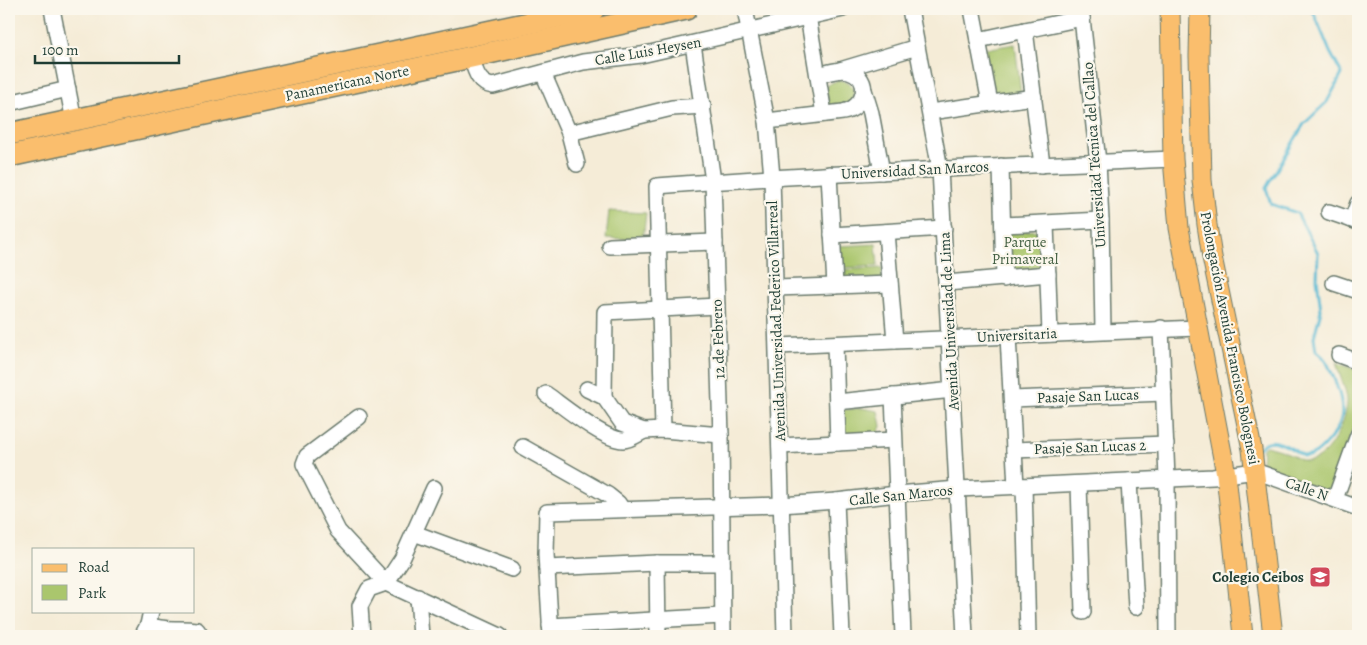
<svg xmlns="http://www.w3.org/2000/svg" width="1367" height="645" viewBox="0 0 1367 645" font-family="Alegreya,serif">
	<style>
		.green { fill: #aac66d; stroke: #648250 }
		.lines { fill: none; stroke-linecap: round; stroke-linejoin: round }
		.stream { stroke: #53b7d2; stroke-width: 3 }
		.minor-casing { stroke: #6a7a6d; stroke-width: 18 }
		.major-casing { stroke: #6a7a6d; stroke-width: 21 }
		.highway-casing { stroke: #6a7a6d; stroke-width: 24 }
		.minor { stroke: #fff; stroke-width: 15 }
		.major { stroke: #fabe6d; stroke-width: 19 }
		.highway { stroke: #fabe6d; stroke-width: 21 }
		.labels { text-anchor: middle; stroke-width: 4.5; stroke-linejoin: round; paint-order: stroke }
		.street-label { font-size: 15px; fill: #1f3d34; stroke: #fbf7ec }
		.park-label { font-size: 15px; fill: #425f42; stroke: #fbf7ec }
		.poi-label { font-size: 15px; font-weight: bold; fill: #1f3d34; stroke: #fbf7ec; text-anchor: end }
	</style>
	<rect width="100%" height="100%" fill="#fbf7ec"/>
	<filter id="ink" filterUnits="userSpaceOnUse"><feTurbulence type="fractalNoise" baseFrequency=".02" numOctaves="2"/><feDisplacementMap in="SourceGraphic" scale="10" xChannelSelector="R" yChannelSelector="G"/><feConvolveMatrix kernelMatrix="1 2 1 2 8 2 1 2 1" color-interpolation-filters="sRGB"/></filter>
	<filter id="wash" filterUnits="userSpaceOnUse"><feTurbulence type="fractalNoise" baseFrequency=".0096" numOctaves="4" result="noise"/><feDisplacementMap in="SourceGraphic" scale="20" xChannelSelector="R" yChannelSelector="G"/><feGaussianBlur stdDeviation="1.12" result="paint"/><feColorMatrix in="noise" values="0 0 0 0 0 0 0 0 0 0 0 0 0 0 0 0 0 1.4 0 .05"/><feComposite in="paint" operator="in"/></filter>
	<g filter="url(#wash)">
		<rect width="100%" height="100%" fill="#f5ecd7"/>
		<g class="green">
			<polygon points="1015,44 1021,94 995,98 985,49"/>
			<path d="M838 80C854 81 856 92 853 105L829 107 826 88 829 84Z"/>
			<polygon points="609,211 646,213 643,240 606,238"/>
			<polygon points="1042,230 1043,269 1008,270 1007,232"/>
			<polygon points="876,244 878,266 839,268 838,246"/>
			<polygon points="882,268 882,282 839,284 838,270"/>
			<path d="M1336 362 1358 371V415L1330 492 1266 469 1262 463 1263 448 1266 446C1273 448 1281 450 1288 453 1295 456 1301 462 1309 461 1330 459 1348 418 1347 399 1345 386 1339 375 1336 362Z"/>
			<polygon points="862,408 878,411 881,426 877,436 842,438 841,410"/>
		</g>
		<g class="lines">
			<path class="stream" d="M1260 448C1269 432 1293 449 1303 456 1312 457 1317 453 1323 447 1348 421 1345 407 1333 376 1328 365 1327 359 1316 351L1314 337 1321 310 1317 279 1318 253 1297 213 1271 204 1266 188 1304 124 1327 102 1342 74 1330 52 1314 13 1307 9"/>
		</g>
	</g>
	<g filter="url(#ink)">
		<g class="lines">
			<g class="minor-casing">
				<g id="minor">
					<polyline points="52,9 74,121"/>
					<polyline points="745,9 767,121 772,177 785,636"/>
					<polyline points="910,9 940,169 965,636"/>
					<polyline points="972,9 990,103"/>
					<polyline points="1081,9 1098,162 1101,220 1103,331"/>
					<polyline points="808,16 824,114"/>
					<polyline points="1025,30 1042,165"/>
					<polyline points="978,40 1082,18"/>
					<polyline points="693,44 713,181 721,435 723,636"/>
					<path d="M471 57C475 70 478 84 493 86L583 62 641 55 843 9"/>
					<polyline points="840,70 917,47"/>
					<polyline points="543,73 569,133 577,164"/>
					<polyline points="864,90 871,113 882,172"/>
					<polyline points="9,103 68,89"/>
					<polyline points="930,112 1034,97"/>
					<path d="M767 121 843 112C866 108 872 78 849 71 839 68 828 73 818 75"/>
					<polyline points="569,133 672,108 703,106"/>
					<polyline points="1001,166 1004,279"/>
					<polyline points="829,174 835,286"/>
					<polyline points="1329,212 1358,222"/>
					<polyline points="1352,220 1358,203"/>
					<polyline points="1046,224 1050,334"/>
					<polyline points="1003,225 1101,220"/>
					<polyline points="886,232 895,341"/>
					<polyline points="832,235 944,228"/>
					<polyline points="610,246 715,242"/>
					<polyline points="947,283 1048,274"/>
					<polyline points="1334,283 1358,291"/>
					<polyline points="776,288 890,284"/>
					<polyline points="1161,328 1167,479 1168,636"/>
					<polyline points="1008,336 1016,487"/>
					<polyline points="835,344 838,443"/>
					<polyline points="778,346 1197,328"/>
					<polyline points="1339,355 1358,362"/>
					<polyline points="587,389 604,397 622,423 644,431 663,430 721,435"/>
					<path d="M546 394C563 406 604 440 623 440 630 440 638 434 644 431"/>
					<polyline points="893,396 903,636"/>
					<polyline points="604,397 605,312 717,306"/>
					<polyline points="1012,399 1164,393"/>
					<polyline points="837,402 953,390"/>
					<polyline points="359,417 307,456 304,464 338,531 386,583 500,636"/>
					<path d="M663 430 657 186C829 172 1001 167 1173 159"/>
					<polyline points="780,446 894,440"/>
					<polyline points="523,447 608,495 618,503 622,509"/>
					<polyline points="1014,450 1166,444"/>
					<polyline points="1129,481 1136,607"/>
					<polyline points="1079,484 1083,612"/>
					<polyline points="1024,486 1028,636"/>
					<polyline points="1335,499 1358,435"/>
					<polyline points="836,501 842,636"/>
					<polyline points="414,533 512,569"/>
					<polyline points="657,563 658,636"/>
					<polyline points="547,568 657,563 722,563"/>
					<polyline points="418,597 421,636"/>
					<path d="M148 625C166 632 179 627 197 630L201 636"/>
					<polyline points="550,626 722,616"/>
					<polyline points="142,636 148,625 151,611"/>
					<polyline points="362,636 360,606 369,589 386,583 402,559 434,488"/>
					<polyline points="551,636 546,554 547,512 781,505 836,501 897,494 958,489 1213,477 1255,471 1358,508"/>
				</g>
			</g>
			<g class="major-casing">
				<g id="major">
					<polyline points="1170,9 1173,159 1179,228 1226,474 1243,636"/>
					<polyline points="1200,9 1199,56 1202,180 1207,225 1212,257 1252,449 1273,636"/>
				</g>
			</g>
			<g class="highway-casing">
				<g id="highway">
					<polyline points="9,134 594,9"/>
					<polyline points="9,156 471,57 686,9"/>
				</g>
			</g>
			<use href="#minor" class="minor"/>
			<use href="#major" class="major"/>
			<use href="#highway" class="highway"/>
		</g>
	</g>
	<defs>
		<g id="school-square" transform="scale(1.125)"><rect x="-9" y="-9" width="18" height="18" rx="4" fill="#d1495b" stroke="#fbf7ec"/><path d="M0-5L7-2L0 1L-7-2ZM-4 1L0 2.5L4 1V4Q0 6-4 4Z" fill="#fff"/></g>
	</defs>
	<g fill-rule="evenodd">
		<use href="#school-square" x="1320" y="577"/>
	</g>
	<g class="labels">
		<g class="street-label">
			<text transform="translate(648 51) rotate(-10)" y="5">Calle Luis Heysen</text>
			<text transform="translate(347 83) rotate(-12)" y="5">Panamericana Norte</text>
			<text transform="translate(1094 155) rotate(-94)" y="5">Universidad Técnica del Callao</text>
			<text transform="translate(915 170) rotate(-3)" y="5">Universidad San Marcos</text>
			<text transform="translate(776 321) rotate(-92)" y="5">Avenida Universidad Federico Villarreal</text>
			<text transform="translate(949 321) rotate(-93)" y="5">Avenida Universidad de Lima</text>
			<text transform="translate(1017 335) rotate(-3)" y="5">Universitaria</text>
			<text transform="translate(1230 338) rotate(79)" y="5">Prolongación Avenida Francisco Bolognesi</text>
			<text transform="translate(718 339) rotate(-92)" y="5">12 de Febrero</text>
			<text transform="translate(1088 396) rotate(-2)" y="5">Pasaje San Lucas</text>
			<text transform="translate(1090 447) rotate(-2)" y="5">Pasaje San Lucas 2</text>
			<text transform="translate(1307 489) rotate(19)" y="5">Calle N</text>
			<text transform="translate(901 495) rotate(-6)" y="5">Calle San Marcos</text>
		</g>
		<g class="park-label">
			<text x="1025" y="247">Parque<tspan x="1025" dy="17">Primaveral</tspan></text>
		</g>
		<g class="poi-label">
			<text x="1304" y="582">Colegio Ceibos</text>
		</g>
	</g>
	<rect width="1367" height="645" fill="none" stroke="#fbf7ec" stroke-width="30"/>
	<rect x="32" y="548" width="162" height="65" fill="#fbf7ec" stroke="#a3ada2"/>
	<rect x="42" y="564" width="25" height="8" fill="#fabe6d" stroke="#a3ada2"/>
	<text x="78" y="572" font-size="15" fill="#1f3d34">Road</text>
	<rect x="42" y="585" width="25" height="15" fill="#aac66d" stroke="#a3ada2"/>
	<text x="78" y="598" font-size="15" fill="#1f3d34">Park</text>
	<path d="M35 55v8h144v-8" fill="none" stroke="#1f3d34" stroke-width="2.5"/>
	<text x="42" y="55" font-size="15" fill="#1f3d34" stroke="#fbf7ec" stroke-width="4" paint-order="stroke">100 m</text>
</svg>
